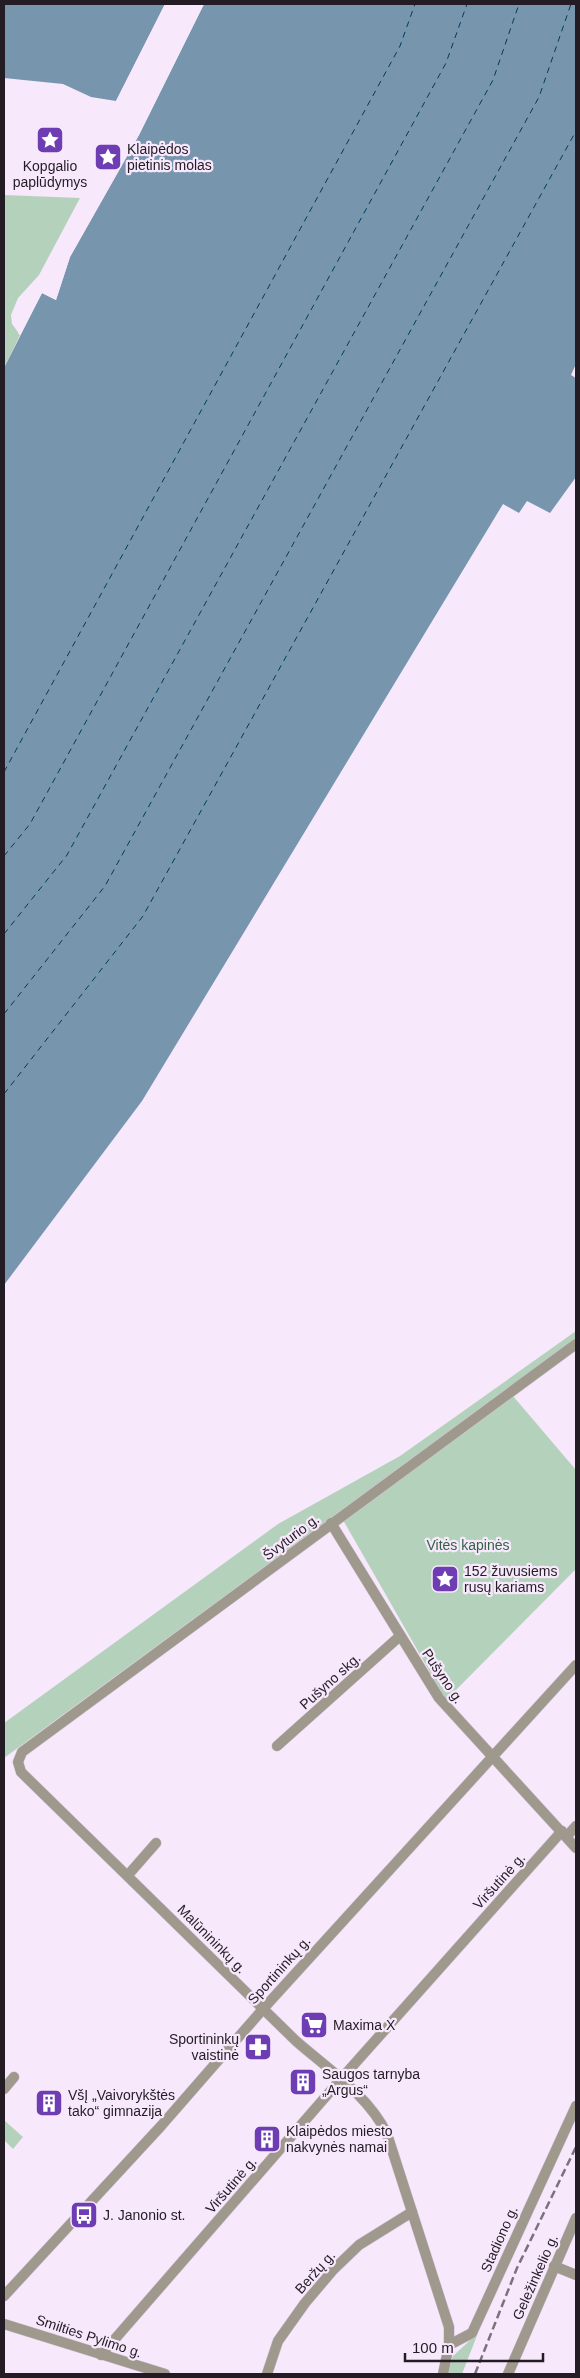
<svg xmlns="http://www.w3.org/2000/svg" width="580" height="2378" viewBox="0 0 580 2378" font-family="Helvetica,sans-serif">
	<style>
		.green { fill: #b4d2bb }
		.water { fill: #7796ae }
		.pier { fill: #f7e8fc }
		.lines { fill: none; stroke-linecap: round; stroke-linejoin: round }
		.ferry { stroke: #003a5c; stroke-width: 1; stroke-dasharray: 6 5; stroke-linecap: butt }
		.minor-casing { stroke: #d1c3d5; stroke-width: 11 }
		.minor { stroke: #9f988d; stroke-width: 10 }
		.rail { stroke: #7c727f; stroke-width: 2.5; stroke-dasharray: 8 4; stroke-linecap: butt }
		.labels { text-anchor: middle; stroke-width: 4.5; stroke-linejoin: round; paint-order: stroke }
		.poi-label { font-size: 14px; fill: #231c25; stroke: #f7e8fc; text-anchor: start }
		.street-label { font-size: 14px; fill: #231c25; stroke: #f7e8fc }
		.park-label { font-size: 14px; fill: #316442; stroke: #f7e8fc }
	</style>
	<rect width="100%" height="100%" fill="#f7e8fc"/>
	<g class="green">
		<polygon points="4,195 80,198 39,275 18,298 11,315 12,324 20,335 4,368"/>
		<polygon points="576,1331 576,1338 4,1758 4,1723 278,1524 400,1456"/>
		<polygon points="513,1396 576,1470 576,1569 446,1700 343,1520"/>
		<polygon points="4,2120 23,2137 13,2149 4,2140"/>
		<polygon points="478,2333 462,2374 447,2374 453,2356"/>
	</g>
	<g class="water">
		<polygon points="4,4 165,4 116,101 91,97 63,84 4,78"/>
		<polygon points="204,4 576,4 576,364 571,375 576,378 576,477 550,513 527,501 519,513 503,504 142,1101 4,1285 4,368 42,293 56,300 70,257 139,135"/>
	</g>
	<g class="pier">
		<polygon points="165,4 167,5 118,102 115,103"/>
		<polygon points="201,4 204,4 139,135 70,257 56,300 42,293 20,335 18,333 40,291 54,296 68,255 137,134"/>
	</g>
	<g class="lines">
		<g class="ferry">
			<polyline points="4,772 400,46 415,4"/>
			<polyline points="4,856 30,824 446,63 467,4"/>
			<polyline points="4,934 67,855 493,80 519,4"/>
			<polyline points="4,1014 105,886 539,97 571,4"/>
			<polyline points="4,1094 143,916 576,131"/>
		</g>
		<g class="minor-casing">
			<g id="minor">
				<polyline points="331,1523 439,1698 576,1848"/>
				<polyline points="277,1746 400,1636"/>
				<polyline points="567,1836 576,1826"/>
				<polyline points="128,1875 156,1843"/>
				<polyline points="4,2089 14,2077"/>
				<polyline points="554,2266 576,2275"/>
				<polyline points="4,2296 161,2126 263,2009 576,1665"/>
				<polyline points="4,2324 165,2374"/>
				<polyline points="449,2345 472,2333 576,2106"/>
				<polyline points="101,2355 341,2079 562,1831"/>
				<polyline points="267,2374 278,2341 305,2303 333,2270 359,2245 412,2212"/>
				<path d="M443 2374 449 2345V2327L387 2134C368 2095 328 2069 296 2041L21 1772 18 1762 22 1752 576 1344"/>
				<polyline points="508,2374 576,2218"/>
			</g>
		</g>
		<use href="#minor" class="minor"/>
		<polyline class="rail" points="475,2374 517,2268 576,2147"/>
	</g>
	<defs>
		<g id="sight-square" transform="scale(1.4375)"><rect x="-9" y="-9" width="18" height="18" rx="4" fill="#6e3db4" stroke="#f7e8fc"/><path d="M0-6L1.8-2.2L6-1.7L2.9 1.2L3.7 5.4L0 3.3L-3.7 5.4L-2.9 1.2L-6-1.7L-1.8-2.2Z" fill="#fff"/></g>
		<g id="supermarket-square" transform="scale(1.4375)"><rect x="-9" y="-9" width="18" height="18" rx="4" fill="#6e3db4" stroke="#f7e8fc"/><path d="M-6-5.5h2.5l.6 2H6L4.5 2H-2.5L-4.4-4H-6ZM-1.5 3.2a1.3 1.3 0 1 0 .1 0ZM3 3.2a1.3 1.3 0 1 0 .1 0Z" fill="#fff"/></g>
		<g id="pharmacy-square" transform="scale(1.4375)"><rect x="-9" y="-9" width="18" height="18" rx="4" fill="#6e3db4" stroke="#f7e8fc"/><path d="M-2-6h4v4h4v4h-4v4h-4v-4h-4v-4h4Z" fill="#fff"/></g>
		<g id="building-square" transform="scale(1.4375)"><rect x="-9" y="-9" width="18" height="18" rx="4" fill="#6e3db4" stroke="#f7e8fc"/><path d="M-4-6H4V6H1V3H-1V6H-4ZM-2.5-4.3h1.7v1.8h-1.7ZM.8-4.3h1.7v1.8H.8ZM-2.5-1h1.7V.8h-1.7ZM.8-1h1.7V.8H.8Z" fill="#fff"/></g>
		<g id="bus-square" transform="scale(1.4375)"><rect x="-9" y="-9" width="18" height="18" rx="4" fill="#6e3db4" stroke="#f7e8fc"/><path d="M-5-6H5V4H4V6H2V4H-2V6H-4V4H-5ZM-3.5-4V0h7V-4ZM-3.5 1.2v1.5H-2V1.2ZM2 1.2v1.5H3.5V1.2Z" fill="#fff"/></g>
	</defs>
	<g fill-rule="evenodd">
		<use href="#sight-square" x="50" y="140"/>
		<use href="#sight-square" x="108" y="157"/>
		<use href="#sight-square" x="445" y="1579"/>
		<use href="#supermarket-square" x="314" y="2025"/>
		<use href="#pharmacy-square" x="258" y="2047"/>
		<use href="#building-square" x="303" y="2082"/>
		<use href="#building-square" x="49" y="2103"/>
		<use href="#building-square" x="267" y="2139"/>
		<use href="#bus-square" x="84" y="2215"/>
	</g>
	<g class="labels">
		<g class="poi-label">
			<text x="127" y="154">Klaipėdos<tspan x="127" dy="16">pietinis molas</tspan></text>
			<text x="50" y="171" text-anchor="middle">Kopgalio<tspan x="50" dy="16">paplūdymys</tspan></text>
			<text x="464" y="1576">152 žuvusiems<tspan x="464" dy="16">rusų kariams</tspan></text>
			<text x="333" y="2030">Maxima X</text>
			<text x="239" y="2044" text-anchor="end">Sportininkų<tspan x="239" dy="16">vaistinė</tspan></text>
			<text x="322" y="2079">Saugos tarnyba<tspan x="322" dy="16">„Argus“</tspan></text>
			<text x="68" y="2100">VšĮ „Vaivorykštės<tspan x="68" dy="16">tako“ gimnazija</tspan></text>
			<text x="286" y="2136">Klaipėdos miesto<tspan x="286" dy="16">nakvynės namai</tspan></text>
			<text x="103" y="2220">J. Janonio st.</text>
		</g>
		<g class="street-label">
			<text transform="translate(291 1537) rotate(-37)" y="5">Švyturio g.</text>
			<text transform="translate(443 1676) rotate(56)" y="5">Pušyno g.</text>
			<text transform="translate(330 1681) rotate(-42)" y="5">Pušyno skg.</text>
			<text transform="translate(499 1881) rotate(-48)" y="5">Viršutinė g.</text>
			<text transform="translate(212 1939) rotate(45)" y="5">Malūnininkų g.</text>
			<text transform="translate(279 1970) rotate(-48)" y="5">Sportininkų g.</text>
			<text transform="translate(231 2185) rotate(-49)" y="5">Viršutinė g.</text>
			<text transform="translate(499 2239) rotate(-66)" y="5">Stadiono g.</text>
			<text transform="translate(315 2272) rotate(-48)" y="5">Beržų g.</text>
			<text transform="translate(535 2277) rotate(-66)" y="5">Geležinkelio g.</text>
			<text transform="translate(89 2336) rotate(18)" y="5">Smilties Pylimo g.</text>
		</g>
		<g class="park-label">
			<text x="468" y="1550">Vitės kapinės</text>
		</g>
	</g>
	<rect width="580" height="2378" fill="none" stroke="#231c25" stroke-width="10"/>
	<path d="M405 2353v8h138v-8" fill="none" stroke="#231c25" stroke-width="2.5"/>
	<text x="412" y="2353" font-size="15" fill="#231c25" stroke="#f7e8fc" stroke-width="4" paint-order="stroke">100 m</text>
</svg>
